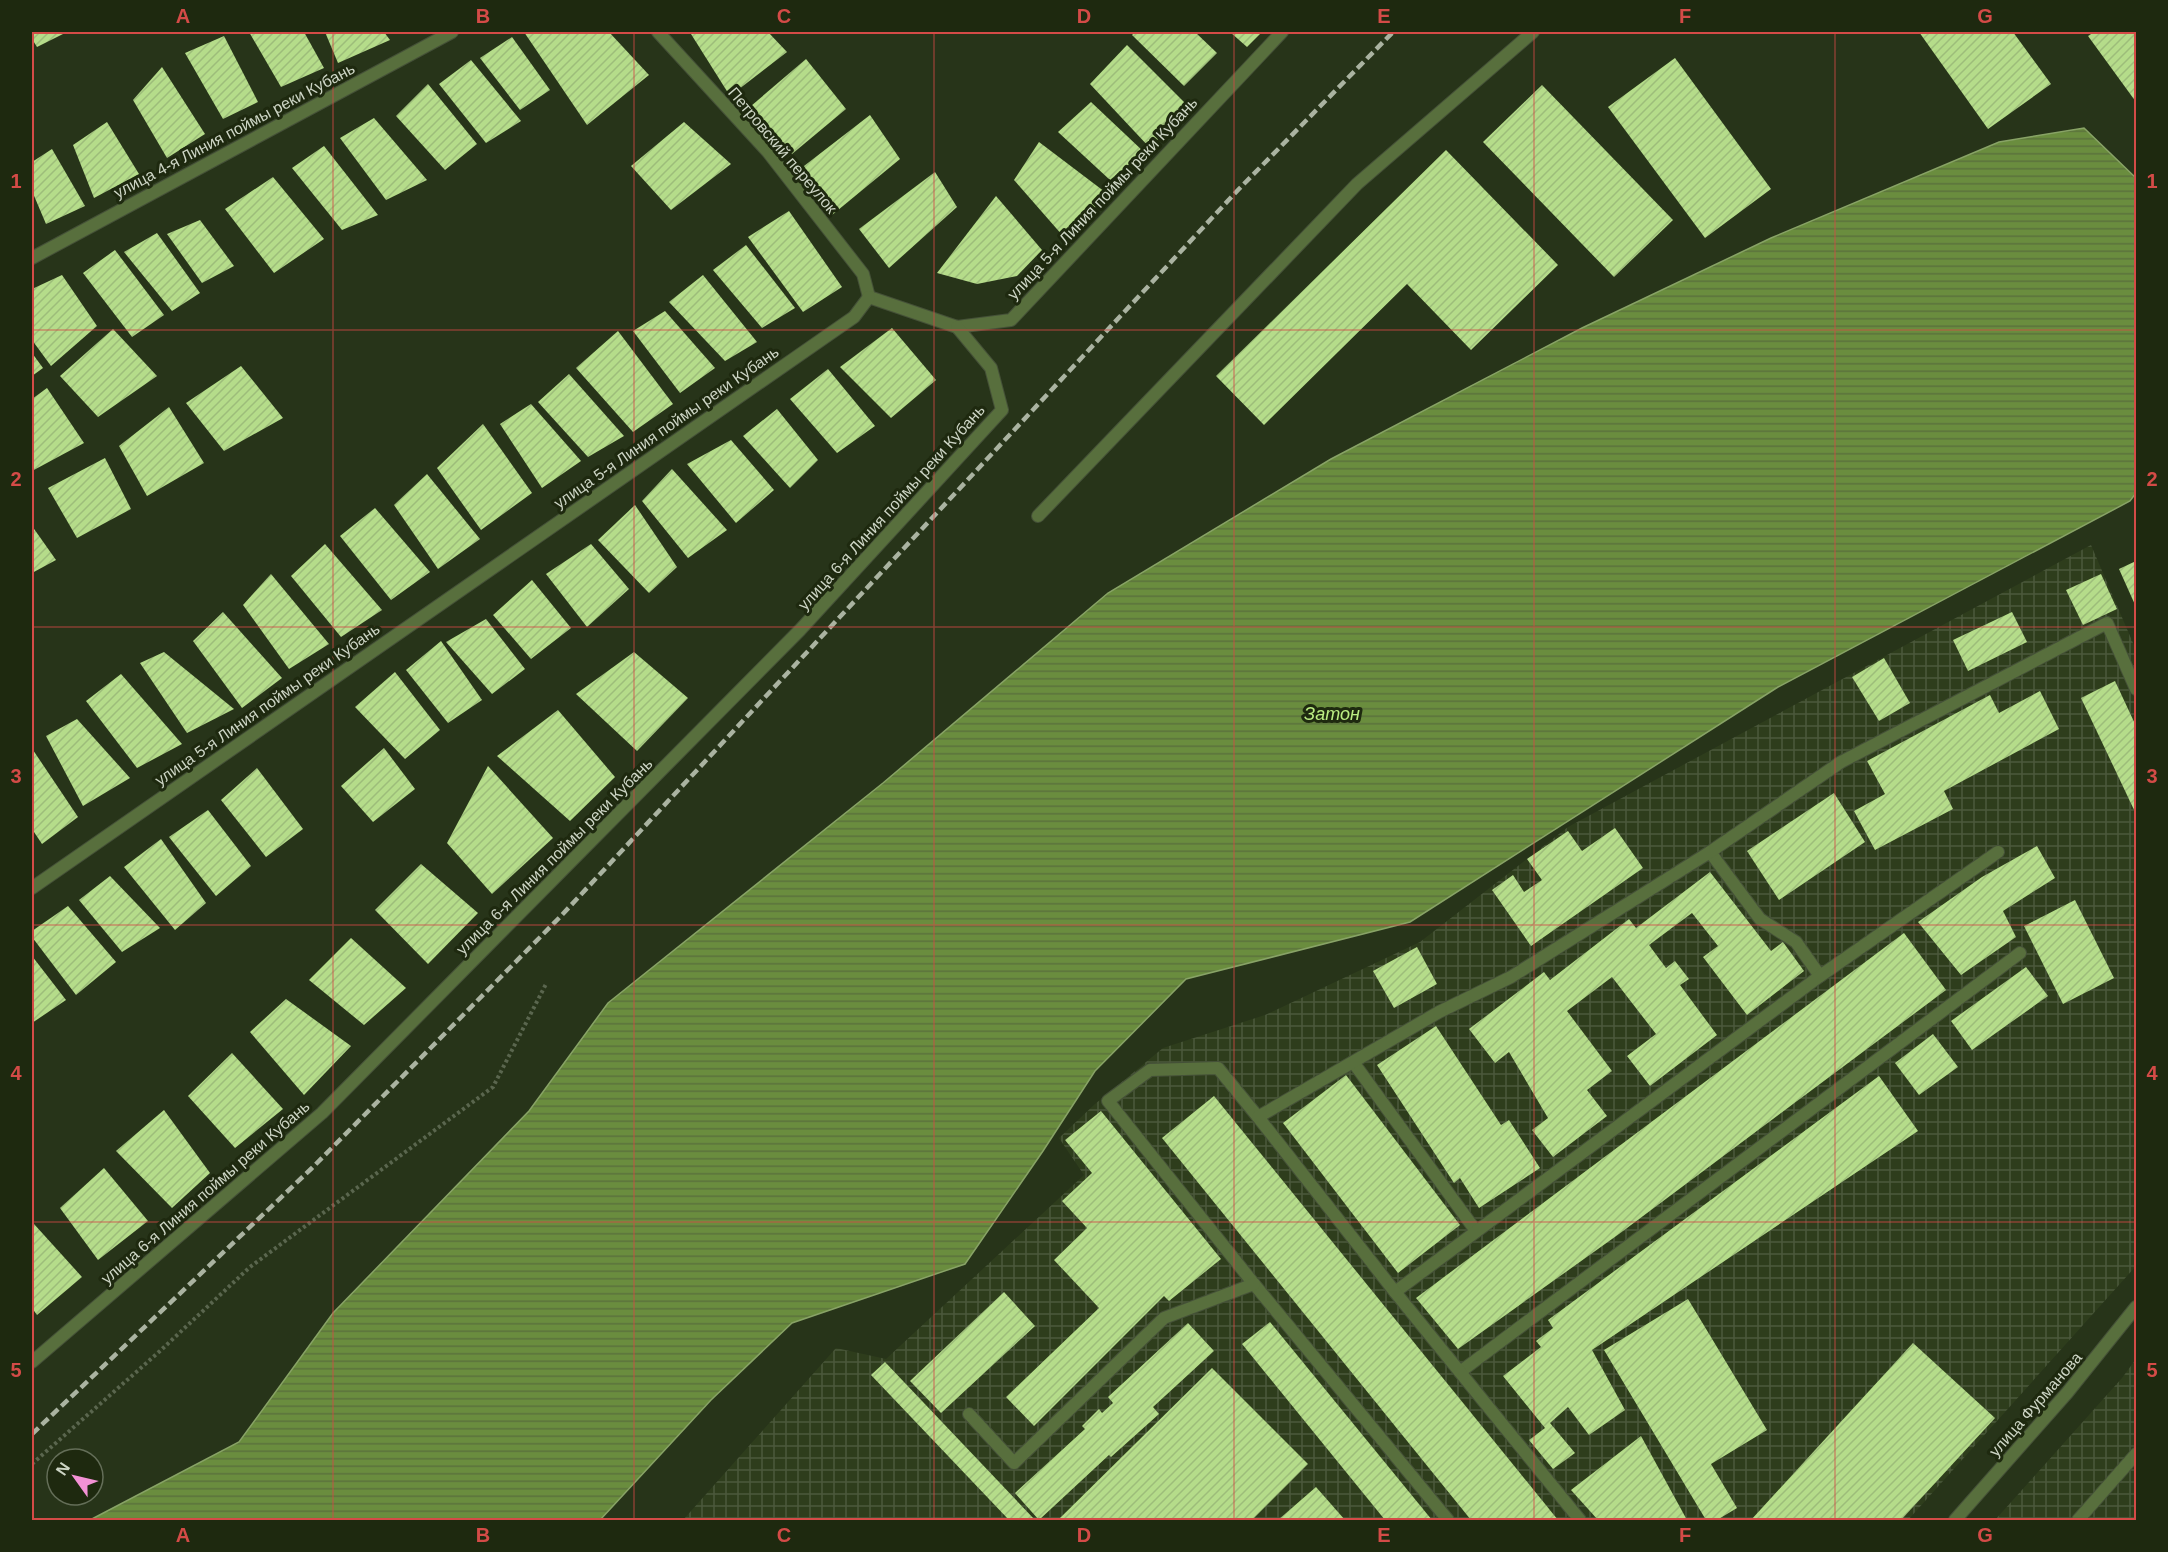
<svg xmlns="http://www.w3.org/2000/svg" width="2168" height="1552" viewBox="0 0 2168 1552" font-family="Arial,sans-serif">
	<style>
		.industrial { fill: url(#industrial-grid) }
		.water { fill: url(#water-rules); stroke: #88a366; stroke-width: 1.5 }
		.building { fill: url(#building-hatch) }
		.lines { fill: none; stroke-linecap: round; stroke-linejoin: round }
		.service-casing { stroke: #455138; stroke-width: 14 }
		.minor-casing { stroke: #455138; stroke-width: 14 }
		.path { stroke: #5a664e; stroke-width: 4; stroke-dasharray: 3 3; stroke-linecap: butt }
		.service { stroke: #586f3d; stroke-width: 12 }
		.minor { stroke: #586f3d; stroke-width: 12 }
		.rail { stroke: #aab3a1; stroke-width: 4.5; stroke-dasharray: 9 4.5; stroke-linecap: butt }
		.grid { fill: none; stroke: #d44b47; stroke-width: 1.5; stroke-opacity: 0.55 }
		.labels { text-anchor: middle; stroke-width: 6; stroke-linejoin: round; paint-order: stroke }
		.street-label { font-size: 16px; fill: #cdd5c5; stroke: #1e290f }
		.water-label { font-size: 18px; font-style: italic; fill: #bcee83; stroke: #1e290f }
		.neatline { fill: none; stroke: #d44b47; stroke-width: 2 }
		.grid-label { font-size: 20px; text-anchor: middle; font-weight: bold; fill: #d44b47 }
	</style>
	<defs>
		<pattern id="industrial-grid" width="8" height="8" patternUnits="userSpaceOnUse" patternTransform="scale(1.5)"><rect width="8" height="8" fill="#2e3d1c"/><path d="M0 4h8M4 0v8" fill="none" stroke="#4b583c"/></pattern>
		<pattern id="water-rules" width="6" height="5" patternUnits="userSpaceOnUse" patternTransform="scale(1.5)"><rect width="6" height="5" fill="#6a8d3e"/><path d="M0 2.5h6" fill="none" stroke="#5b723d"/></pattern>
		<pattern id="building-hatch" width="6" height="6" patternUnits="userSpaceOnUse" patternTransform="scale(1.5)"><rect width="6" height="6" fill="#b5dc8a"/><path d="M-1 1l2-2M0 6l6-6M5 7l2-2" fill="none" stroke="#9dbd7a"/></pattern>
	</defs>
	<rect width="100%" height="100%" fill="#273419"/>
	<g class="industrial">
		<polygon points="2091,545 2136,650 2136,1266 1908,1520 683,1520 836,1348 886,1359 1084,1175 1059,1138 1095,1104 1163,1048 1265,1015 1420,942 1568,827"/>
		<polygon points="2136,1359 2136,1520 1995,1520 2122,1378"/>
	</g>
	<polygon class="water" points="2084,128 2136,178 2136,493 2130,501 1778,687 1410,922 1186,979 1095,1071 1043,1151 965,1264 792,1323 711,1400 600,1520 90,1520 239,1442 333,1313 529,1111 608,1003 883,783 1108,593 1331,459 1582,328 1771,238 1999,142"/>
	<g class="building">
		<polygon points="32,32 67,32 37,47 32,39"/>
		<polygon points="249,32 304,32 324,68 281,87"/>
		<polygon points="325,32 384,32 390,40 338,63"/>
		<polygon points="524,32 609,32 649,75 587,125"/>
		<polygon points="694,32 768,32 787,52 730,96 691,34"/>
		<polygon points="1135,32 1195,32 1217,53 1184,86 1132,35"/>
		<polygon points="1230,32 1262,32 1247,47"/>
		<polygon points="1919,32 2013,32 2051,84 1988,129"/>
		<polygon points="2094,32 2136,32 2136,102 2088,36"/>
		<polygon points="224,36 258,102 223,119 185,53"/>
		<polygon points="512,37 550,90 520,110 480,58"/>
		<polygon points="1127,45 1188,106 1150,148 1090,84"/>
		<polygon points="1675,58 1771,189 1705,238 1608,107"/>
		<polygon points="806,59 846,109 792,154 751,106"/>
		<polygon points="471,60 521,121 486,143 439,84"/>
		<polygon points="162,67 205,134 167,158 133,100"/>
		<polygon points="428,84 477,144 445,170 396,116"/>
		<polygon points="1542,85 1673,220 1614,277 1483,142"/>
		<polygon points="1091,102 1144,152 1110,180 1058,132"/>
		<polygon points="870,115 900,159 832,215 804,166"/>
		<polygon points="374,118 427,180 386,200 340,138"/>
		<polygon points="107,122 139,174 94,198 73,145"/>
		<polygon points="684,122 731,164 671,210 631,166"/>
		<polygon points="1039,142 1109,195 1063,236 1014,180"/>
		<polygon points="324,146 378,215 342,230 292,168"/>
		<polygon points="52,149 85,206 46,224 32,191 32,162"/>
		<polygon points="1446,150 1558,265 1471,350 1407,284 1264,425 1216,376"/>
		<polygon points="935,172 957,207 889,268 859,229"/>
		<polygon points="273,177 324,239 274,273 225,209"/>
		<polygon points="996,196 1042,250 1017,276 977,284 937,273"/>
		<polygon points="789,211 842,287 803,312 748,237"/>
		<polygon points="200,220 234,266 202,283 167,234"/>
		<polygon points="157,233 200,293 172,311 124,252"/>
		<polygon points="746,245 795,308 762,328 713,270"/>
		<polygon points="115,250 164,315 132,337 83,273"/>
		<polygon points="62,275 97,326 51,366 32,340 32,289"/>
		<polygon points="703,275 757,342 725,361 669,302"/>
		<polygon points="665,311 715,368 680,393 633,331"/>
		<polygon points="892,328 936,380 891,418 840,367"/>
		<polygon points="113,329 157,376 98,417 60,376"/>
		<polygon points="618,331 673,404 633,432 576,368"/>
		<polygon points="32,353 43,368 32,376"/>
		<polygon points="241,366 283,418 224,451 186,403"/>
		<polygon points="828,369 875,426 837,453 790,399"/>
		<polygon points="569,374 624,436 588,457 538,402"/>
		<polygon points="47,388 84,443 32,471 32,399"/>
		<polygon points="531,404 581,461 542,488 500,424"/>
		<polygon points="169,407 204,463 147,496 119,446"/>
		<polygon points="777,409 818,460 790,488 743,436"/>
		<polygon points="483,424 532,493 481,530 437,468"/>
		<polygon points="731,440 774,490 736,523 687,464"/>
		<polygon points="105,458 131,509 77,538 48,488"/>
		<polygon points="672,469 727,530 688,558 642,501"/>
		<polygon points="427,474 480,539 438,569 394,505"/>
		<polygon points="635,505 677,567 649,593 598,540"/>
		<polygon points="375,508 430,572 391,600 340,536"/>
		<polygon points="32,526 56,560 32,573"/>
		<polygon points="325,544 382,610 341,637 291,576"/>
		<polygon points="591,544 629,589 587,627 546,574"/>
		<polygon points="2136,561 2136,607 2119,569"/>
		<polygon points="271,574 329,644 289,669 243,605"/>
		<polygon points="2101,574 2117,609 2083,625 2066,590"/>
		<polygon points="532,580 571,628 531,659 493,615"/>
		<polygon points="223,612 282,678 242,708 193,641"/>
		<polygon points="2012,612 2027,642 1968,671 1953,640"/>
		<polygon points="486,619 525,669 492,694 446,642"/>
		<polygon points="441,641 482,700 448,723 406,670"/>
		<polygon points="164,652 234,709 187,733 140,663"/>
		<polygon points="634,652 688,698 637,751 576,694"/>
		<polygon points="1884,658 1910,703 1879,721 1852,677"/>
		<polygon points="395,672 440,730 405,759 355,707"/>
		<polygon points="121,674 182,744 137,768 86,701"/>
		<polygon points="2115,681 2136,726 2136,814 2081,698"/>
		<polygon points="2040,691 2059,729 1944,791 1953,809 1875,850 1854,811 1885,794 1867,761 1990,695 1999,713"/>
		<polygon points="558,710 615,777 570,821 497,756"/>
		<polygon points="77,719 130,778 83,806 46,736"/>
		<polygon points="384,748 415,789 373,822 341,786"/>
		<polygon points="33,750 78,817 42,844 32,829 32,752"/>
		<polygon points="488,766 553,838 492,894 447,843"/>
		<polygon points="257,768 303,829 266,857 221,800"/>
		<polygon points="1834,793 1865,842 1779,900 1747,851"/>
		<polygon points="208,810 251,866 216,896 169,837"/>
		<polygon points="1615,828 1643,868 1531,946 1492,890 1513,875 1524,892 1542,880 1527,859 1568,831 1582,851"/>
		<polygon points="161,839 206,903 175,930 124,867"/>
		<polygon points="2037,846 2055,878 2003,911 2016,937 1961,975 1918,922 1982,877"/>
		<polygon points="421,864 478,913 428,964 375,910"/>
		<polygon points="1710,872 1771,951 1783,942 1804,971 1747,1015 1703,957 1718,946 1692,913 1649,945 1666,968 1675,961 1689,979 1680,985 1717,1035 1650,1086 1627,1056 1656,1034 1612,977 1567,1011 1612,1071 1587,1090 1607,1116 1553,1157 1532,1130 1548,1118 1509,1052 1495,1063 1469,1029 1544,972 1550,980 1629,919 1636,928"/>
		<polygon points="110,876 160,928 122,952 79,900"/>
		<polygon points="2075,900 2114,978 2063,1004 2024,926"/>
		<polygon points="68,906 116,962 76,995 32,937 32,931"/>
		<polygon points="1904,933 1946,990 1619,1234 1458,1349 1416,1298"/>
		<polygon points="351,938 406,988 364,1025 309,980"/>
		<polygon points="1417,947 1437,984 1394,1008 1373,971"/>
		<polygon points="32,956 66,1000 32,1023"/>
		<polygon points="2026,967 2048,996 1972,1050 1951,1021"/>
		<polygon points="286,999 351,1046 304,1095 250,1032"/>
		<polygon points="1436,1026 1501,1125 1509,1120 1540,1168 1479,1208 1460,1178 1454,1183 1377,1065"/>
		<polygon points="1933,1034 1958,1067 1919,1095 1895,1063"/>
		<polygon points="232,1053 283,1109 235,1148 188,1096"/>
		<polygon points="1346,1075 1460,1225 1398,1273 1283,1123"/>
		<polygon points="1879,1076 1918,1131 1592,1350 1625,1410 1589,1435 1568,1407 1550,1423 1575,1453 1553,1469 1529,1440 1545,1428 1503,1376 1541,1347 1536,1341 1553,1328 1548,1320"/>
		<polygon points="1214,1096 1558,1520 1471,1520 1162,1138"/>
		<polygon points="164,1110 210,1173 172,1208 116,1151"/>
		<polygon points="1101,1111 1221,1259 1169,1301 1164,1296 1034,1426 1006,1397 1099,1308 1054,1260 1087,1228 1062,1201 1092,1173 1065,1140"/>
		<polygon points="104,1168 148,1221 98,1260 60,1208"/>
		<polygon points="34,1224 82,1277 37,1315 32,1308 32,1227"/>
		<polygon points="1004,1292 1035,1326 941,1413 910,1381"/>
		<polygon points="1688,1299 1767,1430 1711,1464 1737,1508 1717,1520 1706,1520 1604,1350"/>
		<polygon points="1270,1322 1432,1520 1385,1520 1242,1344"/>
		<polygon points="1188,1323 1214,1351 1153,1407 1159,1414 1111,1457 1109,1455 1039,1520 1015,1493 1085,1429 1082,1426 1099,1409 1102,1413 1113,1403 1108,1397"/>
		<polygon points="1913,1343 1995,1418 1901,1520 1751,1520"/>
		<polygon points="885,1362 1035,1520 1009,1520 871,1375"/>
		<polygon points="1212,1368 1308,1464 1252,1520 1058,1520"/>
		<polygon points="1641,1436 1687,1520 1598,1520 1571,1490"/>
		<polygon points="1316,1487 1345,1520 1278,1520"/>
	</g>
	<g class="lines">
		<g class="service-casing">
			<g id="service">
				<polyline points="1038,516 1357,184 1533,32"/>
				<polyline points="1710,852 1760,919 1796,942 1820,976"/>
				<polyline points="1353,1062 1476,1231"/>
				<polyline points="1258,1117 1218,1068 1150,1070 1108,1101 1254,1284 1448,1520"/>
				<polyline points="1395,1292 1820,976 1998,852"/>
				<polyline points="1460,1372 2020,953"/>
				<polyline points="969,1414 1014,1463 1164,1318 1254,1284"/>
				<polyline points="1580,1520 1395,1292 1258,1117 1439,1012 1511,977 1710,852 1841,762 2107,623 2136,689"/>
				<polyline points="2078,1520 2136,1454"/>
			</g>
		</g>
		<g class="minor-casing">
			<g id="minor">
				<polyline points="658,32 768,152 863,274 869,297"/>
				<polyline points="32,258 452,32"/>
				<polyline points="869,297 957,327 1011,320 1282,32"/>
				<polyline points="32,888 854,317 869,297"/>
				<polyline points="32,1362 322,1113 800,630 1002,410 991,368 957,327"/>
				<polyline points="1955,1520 2067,1393 2136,1307"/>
			</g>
		</g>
		<polyline class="path" points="32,1464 160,1351 250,1267 493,1087 546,984"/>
		<use href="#service" class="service"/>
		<use href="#minor" class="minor"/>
		<polyline class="rail" points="32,1434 312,1168 560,917 1238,190 1393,32"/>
	</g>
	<path class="grid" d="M333 32V1520M634 32V1520M934 32V1520M1234 32V1520M1534 32V1520M1835 32V1520M32 330H2136M32 627H2136M32 925H2136M32 1222H2136"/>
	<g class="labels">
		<g class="street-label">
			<text transform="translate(234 130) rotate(-28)" y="6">улица 4-я Линия поймы реки Кубань</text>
			<text transform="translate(783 150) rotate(50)" y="6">Петровский переулок</text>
			<text transform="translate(1102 198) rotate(-47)" y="6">улица 5-я Линия поймы реки Кубань</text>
			<text transform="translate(666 427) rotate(-35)" y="6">улица 5-я Линия поймы реки Кубань</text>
			<text transform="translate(891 507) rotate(-48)" y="6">улица 6-я Линия поймы реки Кубань</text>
			<text transform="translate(267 704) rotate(-35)" y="6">улица 5-я Линия поймы реки Кубань</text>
			<text transform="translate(554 856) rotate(-45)" y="6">улица 6-я Линия поймы реки Кубань</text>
			<text transform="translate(205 1192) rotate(-41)" y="6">улица 6-я Линия поймы реки Кубань</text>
			<text transform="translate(2035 1404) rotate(-49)" y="6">улица Фурманова</text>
		</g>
		<g class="water-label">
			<text x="1332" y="720">Затон</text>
		</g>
	</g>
	<rect width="2168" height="1552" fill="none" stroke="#1e290f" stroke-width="66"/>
	<g transform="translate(75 1477) rotate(304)"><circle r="28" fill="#1e290f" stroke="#646e58" stroke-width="1.5"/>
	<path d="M0-4.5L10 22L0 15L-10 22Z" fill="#f391d5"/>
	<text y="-9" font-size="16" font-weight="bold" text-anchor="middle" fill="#cdd5c5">N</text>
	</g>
	<rect x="33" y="33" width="2102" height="1486" class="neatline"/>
	<g class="grid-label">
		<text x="183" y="23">A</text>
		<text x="483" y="23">B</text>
		<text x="784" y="23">C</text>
		<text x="1084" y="23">D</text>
		<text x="1384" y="23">E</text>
		<text x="1685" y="23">F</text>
		<text x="1985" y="23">G</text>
		<text x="16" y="188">1</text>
		<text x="2152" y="188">1</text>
		<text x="16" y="486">2</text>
		<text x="2152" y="486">2</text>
		<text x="16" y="783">3</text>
		<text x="2152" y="783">3</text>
		<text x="16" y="1080">4</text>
		<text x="2152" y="1080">4</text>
		<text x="16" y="1377">5</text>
		<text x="2152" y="1377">5</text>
		<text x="183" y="1542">A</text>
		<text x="483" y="1542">B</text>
		<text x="784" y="1542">C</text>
		<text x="1084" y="1542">D</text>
		<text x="1384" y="1542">E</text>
		<text x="1685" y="1542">F</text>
		<text x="1985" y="1542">G</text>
	</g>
</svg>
